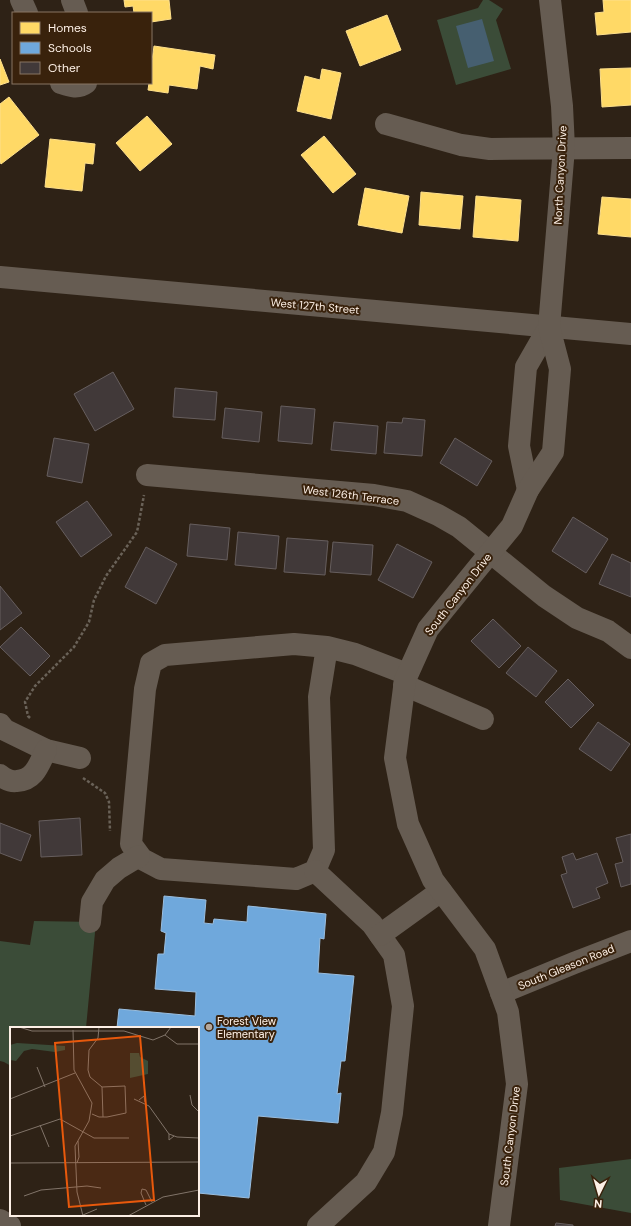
<svg xmlns="http://www.w3.org/2000/svg" width="631" height="1226" viewBox="0 0 631 1226" font-family="'DM Sans',sans-serif">
	<style>
		.green { fill: #3b4c38 }
		.water { fill: #465f70 }
		.homes { fill: #ffd966; stroke: #fee08c }
		.schools { fill: #6fa8dc; stroke: #9abedf }
		.building { fill: #413939; stroke: #665e5e }
		.lines { fill: none; stroke-linecap: round; stroke-linejoin: round }
		.path { stroke: #6a6258; stroke-width: 2.5; stroke-dasharray: 3 2; stroke-linecap: butt }
		.minor { stroke: #665c52; stroke-width: 22 }
		.poi-dot { fill: #b5a89d; stroke: #39220c; stroke-width: 1.5 }
		.labels { text-anchor: middle; stroke-width: 4; stroke-linejoin: round; paint-order: stroke }
		.street-label { font-size: 11px; fill: #fdf0e6; stroke: #39220c }
		.poi-label { font-size: 11px; fill: #fdf0e6; stroke: #39220c; text-anchor: start }
		.inset-road { fill: none; stroke: #817469; stroke-width: 1 }
		.view { fill: #e8590c; fill-opacity: 0.15; stroke: #e8590c; stroke-width: 2 }
		.inset-edge { fill: none; stroke: #fdf0e6; stroke-width: 2 }
	</style>
	<rect width="100%" height="100%" fill="#2e2216"/>
	<g class="green">
		<polygon points="483,0 489,0 503,9 496,20 511,69 456,85 437,20 478,8"/>
		<polygon points="34,921 96,922 86,1028 11,1028 11,1066 4,1062 0,1061 0,941 30,945"/>
		<polygon points="631,1159 631,1213 560,1200 559,1168"/>
	</g>
	<polygon class="water" points="482,19 494,61 468,68 456,26"/>
	<g class="homes">
		<polygon points="124,0 169,0 171,19 151,22 151,13 134,13 133,6 125,7"/>
		<polygon points="603,0 631,0 631,32 597,35 595,13 604,12"/>
		<polygon points="387,15 401,50 360,66 346,31"/>
		<polygon points="154,46 215,55 213,69 200,66 197,89 169,85 168,93 148,90 149,83 151,83 151,68"/>
		<polygon points="0,59 9,82 0,85"/>
		<polygon points="631,68 631,105 602,107 600,69"/>
		<polygon points="322,69 341,73 331,119 297,111 305,76 320,80"/>
		<polygon points="9,97 39,135 1,164 0,162 0,104"/>
		<polygon points="147,116 172,144 140,171 116,143"/>
		<polygon points="324,136 356,174 333,193 301,155"/>
		<polygon points="50,139 95,144 93,164 85,163 82,191 45,187"/>
		<polygon points="365,188 409,196 402,233 358,225"/>
		<polygon points="421,192 463,196 460,229 419,225"/>
		<polygon points="476,196 521,200 518,241 473,237"/>
		<polygon points="602,197 631,199 631,237 598,234"/>
	</g>
	<polygon class="schools" points="164,896 206,900 204,923 213,924 214,919 247,922 248,906 326,914 324,939 320,938 318,973 354,976 345,1061 341,1061 337,1094 341,1093 338,1123 258,1116 249,1198 198,1193 198,1028 117,1028 119,1009 195,1016 196,992 155,989 158,954 164,954 166,933 161,931"/>
	<g class="building">
		<polygon points="113,372 134,409 95,431 74,394"/>
		<polygon points="175,388 217,392 215,420 173,417"/>
		<polygon points="281,406 315,409 312,444 278,441"/>
		<polygon points="225,408 262,412 259,442 222,438"/>
		<polygon points="403,418 425,420 422,456 384,453 387,422 402,423"/>
		<polygon points="334,422 378,426 376,454 331,450"/>
		<polygon points="54,438 89,444 82,483 47,476"/>
		<polygon points="455,438 492,461 477,486 440,463"/>
		<polygon points="87,501 112,535 81,557 56,522"/>
		<polygon points="573,517 608,539 586,573 552,551"/>
		<polygon points="190,524 230,528 227,560 187,556"/>
		<polygon points="238,532 279,536 276,569 235,565"/>
		<polygon points="287,538 328,541 325,575 284,572"/>
		<polygon points="333,542 373,545 371,575 330,572"/>
		<polygon points="397,544 432,562 413,598 378,580"/>
		<polygon points="146,547 177,564 156,604 125,587"/>
		<polygon points="612,554 631,563 631,597 599,584"/>
		<polygon points="0,586 22,613 0,630"/>
		<polygon points="493,619 521,646 499,668 471,641"/>
		<polygon points="21,627 50,656 30,676 0,647"/>
		<polygon points="528,647 557,671 536,697 506,673"/>
		<polygon points="568,679 594,705 571,728 545,702"/>
		<polygon points="598,722 630,744 611,771 579,749"/>
		<polygon points="80,818 82,855 41,857 39,821"/>
		<polygon points="0,823 31,835 21,861 0,853"/>
		<polygon points="631,834 631,884 621,887 615,864 623,862 616,838"/>
		<polygon points="573,853 576,860 597,853 608,883 596,888 600,898 573,908 561,875 567,873 562,857"/>
		<polygon points="556,1223 573,1225 573,1226 555,1226"/>
	</g>
	<g class="lines">
		<g class="path">
			<polyline points="30,718 28,716 25,702 35,686 74,647 89,622 94,600 106,576 137,532 144,495"/>
			<polyline points="83,778 105,793 109,802 110,831"/>
		</g>
		<g class="minor">
			<polyline points="21,0 27,13"/>
			<polyline points="72,0 77,13"/>
			<path d="M61 83C70 86 78 89 86 83"/>
			<polyline points="386,124 461,145 490,149 631,148"/>
			<polyline points="0,277 631,334"/>
			<polyline points="147,475 374,495 407,501 438,515 459,527 544,596 577,618 608,631 631,648"/>
			<polyline points="528,490 519,446 526,367 549,327"/>
			<polyline points="327,647 319,697 324,850 315,871 296,879 161,869 142,859 131,844 145,689 151,663 165,655 294,644 327,647 355,654 407,674"/>
			<polyline points="404,685 483,719"/>
			<polyline points="0,724 5,730 46,750 80,758"/>
			<path d="M0 775C5 779 11 782 17 781 35 780 39 764 46 750"/>
			<polyline points="315,871 372,924 394,955 403,1006 392,1113 384,1152 366,1182 318,1226"/>
			<polyline points="90,922 92,902 105,880 119,868 139,856"/>
			<polyline points="380,935 441,891"/>
			<polyline points="501,993 574,963 631,941"/>
			<polyline points="0,1220 10,1226"/>
			<polyline points="499,1226 517,1084 508,1012 485,949 433,880 408,824 395,758 405,680 428,629 512,526 528,490 553,452 560,369 549,327 564,148 562,106 550,0"/>
		</g>
	</g>
	<circle class="poi-dot" cx="209" cy="1027" r="4"/>
	<g class="labels">
		<g class="street-label">
			<text transform="translate(560 175) rotate(-87)" y="4">North Canyon Drive</text>
			<text transform="translate(315 306) rotate(5)" y="4">West 127th Street</text>
			<text transform="translate(351 495) rotate(7)" y="4">West 126th Terrace</text>
			<text transform="translate(458 594) rotate(-52)" y="4">South Canyon Drive</text>
			<text transform="translate(566 967) rotate(-22)" y="4">South Gleason Road</text>
			<text transform="translate(510 1136) rotate(-83)" y="4">South Canyon Drive</text>
		</g>
		<g class="poi-label">
			<text x="217" y="1025">Forest View<tspan x="217" dy="13">Elementary</tspan></text>
		</g>
	</g>
	<g transform="translate(10 1027)">
		<rect width="189" height="189" fill="#2e2216"/>
		<path d="M7 16 55 19V23L45 25 22 22 14 24 6 34 0 33V18ZM120 26H129L130 30 138 34V47L120 51Z" fill="#3b4c38"/>
		<path class="inset-road" d="M9 0 22 4H114L143 13 155 8 161 0M89 0 88 11 79 23 78 43 80 50 92 60M63 3 64 43 82 76 79 94 65 119 67 165 73 189M155 8 167 17H189M27 40 35 60M180 68 182 78 189 85M0 72 65 46M124 72 139 79 159 107 167 110 189 111M129 73 134 69 135 75M82 87 89 90H97L116 86 115 59 92 60 93 90M30 98 39 120M159 107V113L164 109M0 109 50 92 84 111H119M0 136 189 135M67 136 69 130 68 114M14 169 31 163 77 159 91 161M136 178 131 166 132 162 136 163 142 175M73 188 87 182M118 189 153 170 189 163"/>
		<path class="view" d="M130 9 144 173 59 180 45 16Z"/>
		<rect width="189" height="189" class="inset-edge"/>
	</g>
	<rect x="12" y="12" width="140" height="72" fill="#39220c" stroke="#877463"/>
	<rect x="20" y="22" width="20" height="12" fill="#ffd966" stroke="#877463"/>
	<text x="48" y="32" font-size="12" fill="#fdf0e6">Homes</text>
	<rect x="20" y="42" width="20" height="12" fill="#6fa8dc" stroke="#877463"/>
	<text x="48" y="52" font-size="12" fill="#fdf0e6">Schools</text>
	<rect x="20" y="62" width="20" height="12" fill="#413939" stroke="#877463"/>
	<text x="48" y="72" font-size="12" fill="#fdf0e6">Other</text>
	<g transform="translate(599 1194) rotate(185)" stroke="#39220c" stroke-width="3" paint-order="stroke">
	<path d="M0-3L7 15L0 10L-7 15Z" fill="#fdf0e6"/>
	<text y="-6" font-size="11" font-weight="bold" text-anchor="middle" fill="#fdf0e6">N</text>
	</g>
</svg>
